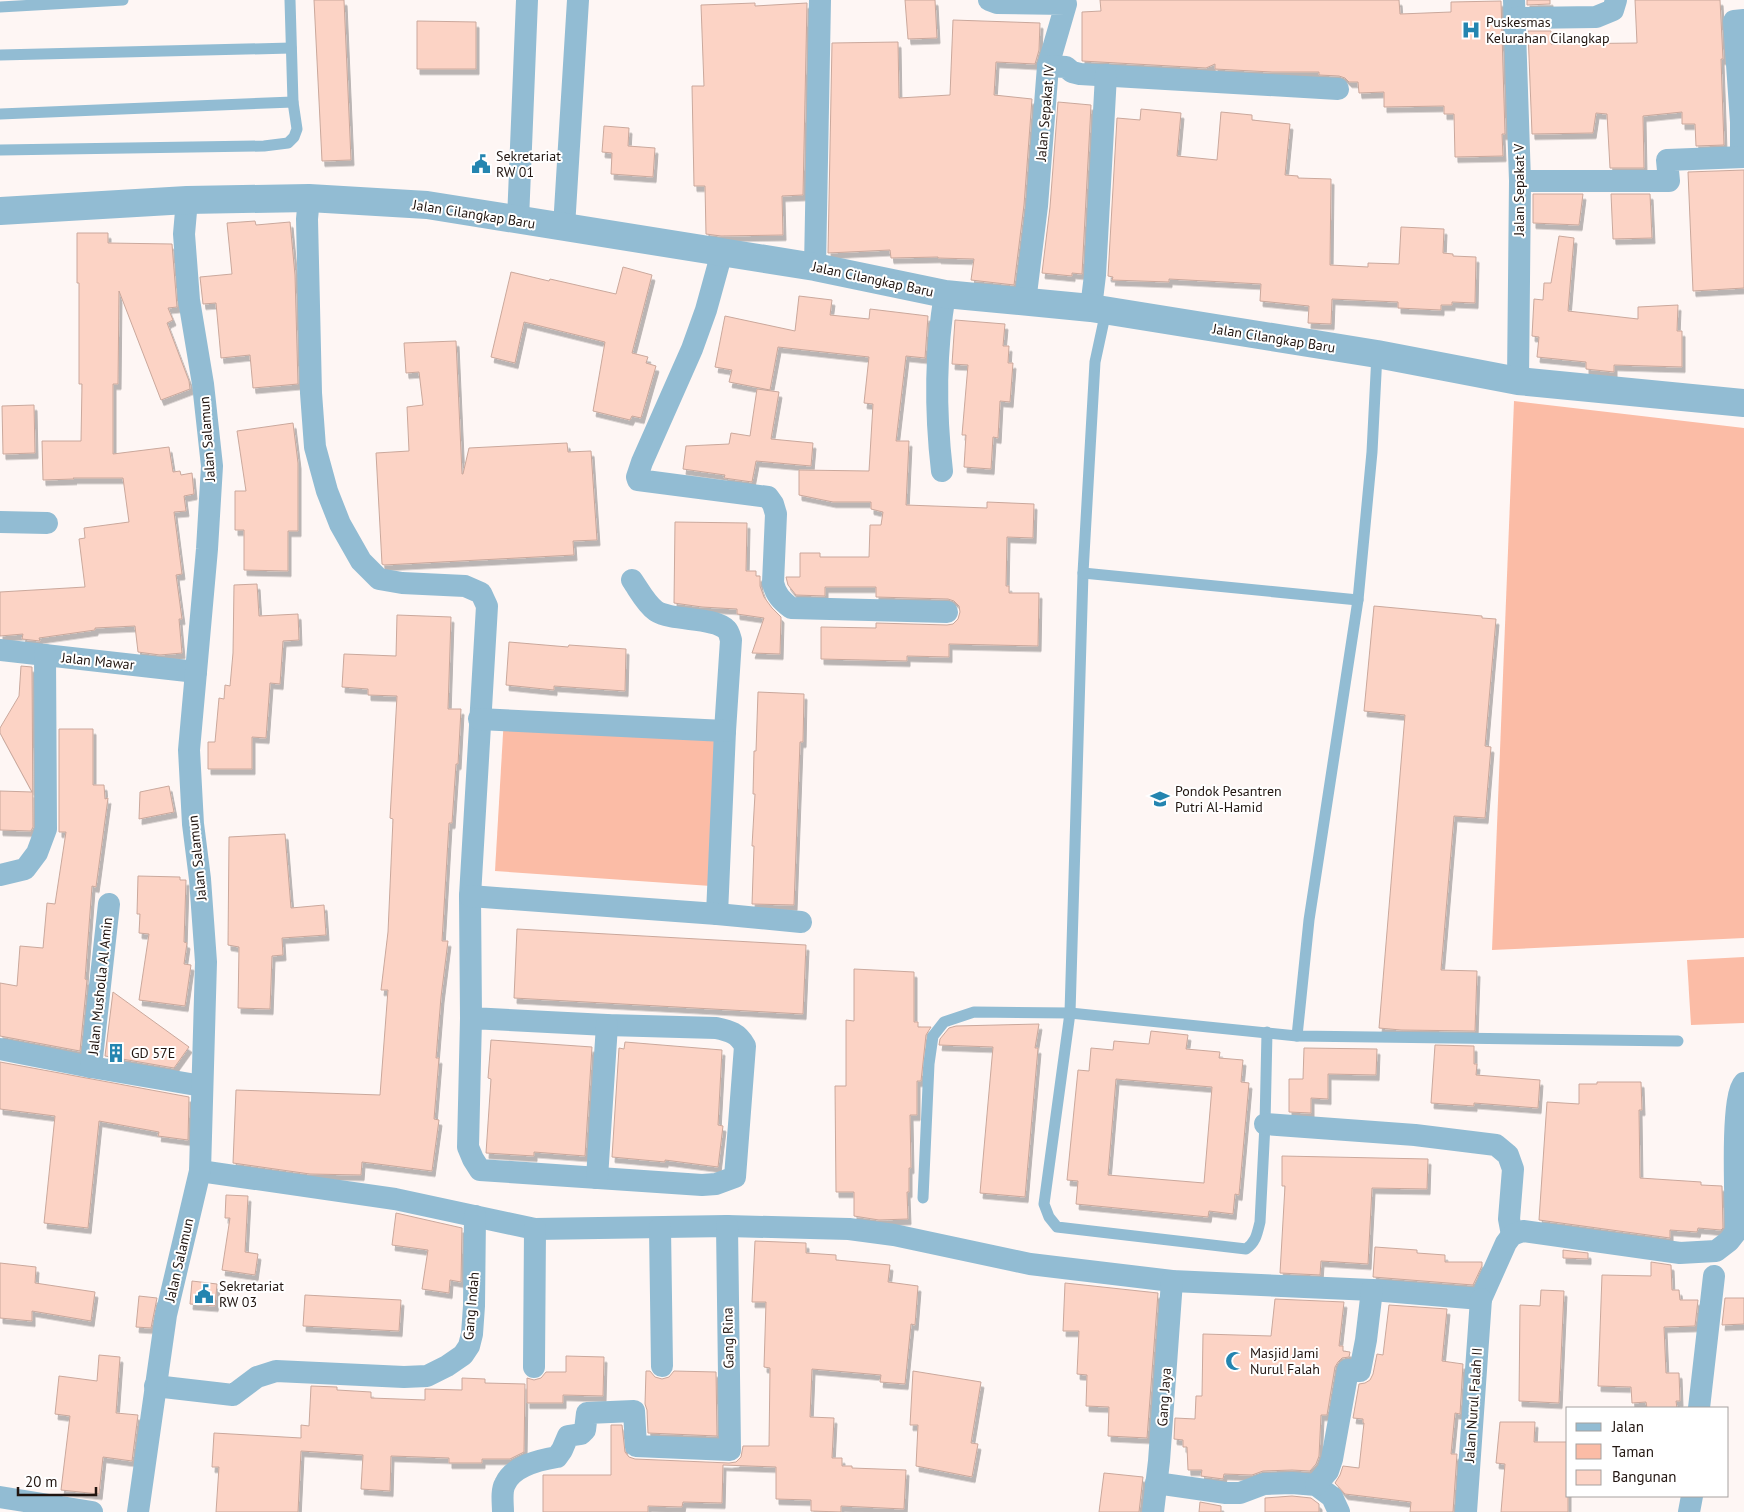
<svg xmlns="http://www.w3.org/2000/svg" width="1744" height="1512" viewBox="0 0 1744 1512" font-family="'PT Sans',sans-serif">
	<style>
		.green { fill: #fbbca6 }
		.building { fill: #fcd3c5; stroke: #caa89c; fill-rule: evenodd; filter: url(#shadow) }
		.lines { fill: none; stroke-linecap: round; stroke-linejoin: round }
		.service { stroke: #92bcd3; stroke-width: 11 }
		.minor { stroke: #92bcd3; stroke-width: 22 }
		.tertiary { stroke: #92bcd3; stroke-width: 28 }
		.labels { text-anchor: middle; stroke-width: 4; stroke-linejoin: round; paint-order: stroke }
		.poi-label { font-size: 14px; fill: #211510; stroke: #fff; text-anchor: start }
		.street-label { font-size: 14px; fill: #211510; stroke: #fff }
	</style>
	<defs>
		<filter id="shadow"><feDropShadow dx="3" dy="5.5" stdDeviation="0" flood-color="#0004"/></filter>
	</defs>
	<rect width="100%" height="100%" fill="#fef6f4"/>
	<g class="green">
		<polygon points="1514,401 1744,428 1744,938 1492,950"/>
		<polygon points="504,717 721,732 711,886 495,871"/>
		<polygon points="1744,957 1744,1023 1691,1025 1687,960"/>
	</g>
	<g class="building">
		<polygon points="314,0 344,0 351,160 322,161"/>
		<polygon points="905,0 935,0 937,38 908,39"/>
		<polygon points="1100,0 1399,0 1400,14 1451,12 1451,2 1501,1 1505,134 1502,134 1503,156 1455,157 1454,114 1444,114 1444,106 1384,107 1384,92 1359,93 1358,82 1349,82 1345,78 1339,76 1319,75 1319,72 1272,72 1215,69 1215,64 1206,68 1082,61 1082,12 1101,11"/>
		<polygon points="1527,0 1550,0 1550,4 1527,5"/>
		<polygon points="1635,0 1720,0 1723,59 1721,59 1724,145 1696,146 1695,124 1682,124 1682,112 1643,116 1644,168 1610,168 1607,114 1596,113 1593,133 1532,134 1528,31 1551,31 1551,44 1637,43"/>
		<polygon points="755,3 755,6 807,3 803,195 782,196 783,235 721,236 706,234 705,186 694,186 692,86 704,86 701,5"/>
		<polygon points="953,20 1040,23 1039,50 1035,64 996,62 994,95 1032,99 1024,205 1014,285 971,280 974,259 938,258 938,257 891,258 890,250 828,253 832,43 898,42 899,98 950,95"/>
		<polygon points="417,21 476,22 476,69 417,69"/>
		<polygon points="1058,102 1091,105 1082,274 1072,273 1072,276 1042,273 1050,207"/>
		<polygon points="1141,109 1181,113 1177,156 1217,160 1221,112 1252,115 1252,120 1290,124 1285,175 1298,176 1298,178 1331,179 1330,265 1368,267 1368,263 1399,264 1401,227 1444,229 1443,253 1453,254 1453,256 1476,257 1475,303 1452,302 1452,305 1441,305 1441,310 1398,308 1398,302 1332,299 1331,324 1308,323 1309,306 1260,301 1261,284 1169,279 1169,282 1112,280 1113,277 1108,276 1117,118 1140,120"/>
		<polygon points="604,126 629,128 628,146 655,148 653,177 611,174 612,153 602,152"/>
		<polygon points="1744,170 1744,288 1693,291 1688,172"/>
		<polygon points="1533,194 1583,194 1579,225 1533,223"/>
		<polygon points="1611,194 1650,194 1652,238 1613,239"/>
		<polygon points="255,221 256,225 290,222 295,275 298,384 253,388 250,355 221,358 216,303 203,304 200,277 232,274 227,223"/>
		<polygon points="77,233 108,233 108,243 172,244 177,307 168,308 173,320 167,323 189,381 190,389 161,400 119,291 118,384 113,384 113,454 169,447 173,472 180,471 181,475 192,473 194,494 184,496 186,511 174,512 182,574 176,575 182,619 179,619 182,653 160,655 138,652 135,626 95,628 95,630 39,638 40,641 22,639 23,634 0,636 0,592 85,587 79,539 85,538 84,528 129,522 123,478 73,478 74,479 43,480 42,441 81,441 82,384 79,384 79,283 77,283"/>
		<polygon points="1559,236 1574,238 1568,311 1638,319 1638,307 1678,305 1677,331 1682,331 1682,367 1614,365 1614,372 1586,369 1586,362 1537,357 1539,337 1532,336 1534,299 1543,300 1544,283 1551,283"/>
		<polygon points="623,267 652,275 632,353 648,357 646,363 656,366 641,418 632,416 630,420 593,411 605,342 524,322 515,363 491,357 511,272 549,281 550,279 616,294"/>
		<polygon points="799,296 832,300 830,315 869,319 870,309 928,316 925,358 906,356 896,441 909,441 906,505 987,508 987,502 1034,504 1033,538 1007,537 1006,586 1009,586 1009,593 1039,593 1038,646 949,644 949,657 907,656 907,661 821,659 821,627 876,628 876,623 947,625 953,624 958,619 960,612 959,606 954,601 948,599 876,597 876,587 825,587 825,596 796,595 788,585 786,577 800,577 800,553 820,553 820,557 869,557 870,525 881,525 883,512 871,509 871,502 833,502 799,495 799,470 869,471 873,404 864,403 869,357 778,347 770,390 729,382 732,370 715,367 725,316 795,331"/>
		<polygon points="955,320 1005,324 1003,346 1009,346 1008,363 1013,363 1010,402 1000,401 998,438 993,437 991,469 964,467 966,435 962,435 968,365 952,364"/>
		<polygon points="456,341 462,474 463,474 469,448 567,443 568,452 591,451 597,540 573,541 574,555 384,565 382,564 376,453 409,451 407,407 423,405 419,372 406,373 404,343"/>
		<polygon points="757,389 779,392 771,439 813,443 811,466 756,461 752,482 724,478 725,475 683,469 686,446 729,444 731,433 750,436"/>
		<polygon points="34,405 35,453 3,454 2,406"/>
		<polygon points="293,423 298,463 298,531 288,531 288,571 244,570 244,530 235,530 235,491 246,491 237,431"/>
		<polygon points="675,522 747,523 746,571 756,571 756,576 760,576 760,586 764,597 772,608 781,617 780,654 752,653 764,618 737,614 737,609 702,607 674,603"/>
		<polygon points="257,584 259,616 298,614 299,640 283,641 280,684 270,683 266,738 252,737 252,769 208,769 208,742 215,742 219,698 224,699 225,685 230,686 233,653 234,585"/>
		<polygon points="1374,606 1482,616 1482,618 1496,619 1485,746 1491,747 1485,818 1454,816 1441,970 1477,971 1475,1031 1401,1030 1379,1028 1405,715 1364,711"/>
		<polygon points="397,615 451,617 448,709 461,709 458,764 456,764 452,823 449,823 442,941 448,941 441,997 436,1058 439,1058 434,1119 439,1120 432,1171 362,1162 361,1175 310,1174 233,1163 236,1090 380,1095 388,990 381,990 388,932 393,819 390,818 397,696 368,695 368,689 342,687 344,654 396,656"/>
		<polygon points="509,642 568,647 569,645 626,649 625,691 554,686 554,690 506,685"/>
		<polygon points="21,666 32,667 33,827 31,831 0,830 0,791 32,792 0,733 0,728 19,696"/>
		<polygon points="758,692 804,694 803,742 800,742 794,905 752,904 754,846 752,846 755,794 753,794 754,751 756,751"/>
		<polygon points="59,729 93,729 93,785 104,785 105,799 108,798 96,887 92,886 85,979 87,980 80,1051 0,1036 0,983 17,986 20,946 43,948 47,903 55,904 66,832 59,832"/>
		<polygon points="169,786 174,812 139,819 140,792"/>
		<polygon points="285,834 291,908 324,905 326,935 282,938 283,955 272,956 270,1009 238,1008 239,947 228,945 229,837"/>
		<polygon points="138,876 180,877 180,880 186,880 184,942 187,943 184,964 191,965 185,1006 139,1000 149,934 139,933 140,914 137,914"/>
		<polygon points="517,929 806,945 803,1014 514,998"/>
		<polygon points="854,969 914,972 914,1022 918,1022 918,1027 931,1027 926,1035 921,1081 917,1081 917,1115 910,1115 911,1168 909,1168 909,1192 907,1192 908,1219 879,1220 854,1216 854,1192 836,1192 835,1086 846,1086 846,1020 854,1021"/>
		<polygon points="113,992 189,1047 174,1068 105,1056"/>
		<polygon points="1039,1024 1035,1048 1038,1048 1025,1197 980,1193 993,1047 939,1045 940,1039 949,1028 956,1026"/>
		<path d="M1151 1031 1188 1035 1186 1049 1220 1052 1219 1058 1243 1060 1241 1082 1249 1083 1239 1195 1235 1194 1233 1214 1209 1211 1208 1217 1076 1204 1078 1181 1067 1180 1078 1070 1089 1071 1091 1048 1113 1050 1114 1041 1149 1044ZM1116 1079 1212 1087 1204 1183 1108 1175Z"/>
		<polygon points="491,1040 592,1047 585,1156 534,1152 534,1156 486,1153 491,1079 488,1078"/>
		<polygon points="625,1042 722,1050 718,1125 723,1126 718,1167 665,1160 665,1162 612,1157 619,1048 624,1049"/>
		<polygon points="1435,1045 1474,1046 1474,1064 1477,1064 1476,1075 1540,1080 1538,1108 1474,1103 1474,1106 1431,1103"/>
		<polygon points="1304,1048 1377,1049 1376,1075 1328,1074 1328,1099 1311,1098 1311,1113 1289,1112 1289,1079 1303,1079"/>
		<polygon points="0,1062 189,1097 188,1140 158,1136 159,1132 99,1121 88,1228 44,1223 55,1116 0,1109"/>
		<polygon points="1597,1082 1641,1082 1642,1110 1639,1110 1640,1178 1701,1182 1701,1185 1722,1186 1723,1228 1721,1230 1698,1228 1697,1232 1670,1230 1670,1238 1539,1220 1547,1102 1579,1104 1579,1084 1597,1084"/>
		<polygon points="1282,1156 1428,1159 1427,1189 1372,1188 1368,1264 1321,1261 1320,1275 1280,1273 1285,1186 1282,1186"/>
		<polygon points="226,1195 248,1196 245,1252 258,1254 255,1275 222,1270 230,1218 225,1218"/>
		<polygon points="396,1213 462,1228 461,1282 450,1280 449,1293 422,1289 428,1250 392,1245"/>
		<polygon points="755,1241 806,1243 806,1253 836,1255 836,1260 890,1265 888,1282 918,1286 915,1325 911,1324 905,1384 880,1382 881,1375 812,1369 810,1417 834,1418 832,1458 842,1458 842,1466 852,1466 852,1468 906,1470 904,1509 841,1506 841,1512 811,1511 811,1500 776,1499 776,1467 723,1465 722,1503 683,1502 682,1507 648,1506 648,1512 543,1512 543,1475 611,1475 611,1425 622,1425 625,1452 629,1457 635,1459 729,1463 736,1462 741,1457 743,1446 769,1446 770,1368 764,1367 766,1302 752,1302"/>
		<polygon points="1375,1247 1417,1250 1417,1253 1445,1255 1445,1262 1482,1262 1482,1266 1473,1285 1373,1277"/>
		<polygon points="1563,1250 1588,1253 1588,1259 1563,1258"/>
		<polygon points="1651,1262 1671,1265 1672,1290 1679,1290 1680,1300 1698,1300 1695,1326 1664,1327 1666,1373 1679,1373 1680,1401 1676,1401 1677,1408 1647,1408 1646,1402 1632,1403 1631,1387 1598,1386 1602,1275 1651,1276"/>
		<polygon points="0,1263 36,1267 35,1283 95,1292 91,1321 32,1311 32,1321 0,1318"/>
		<polygon points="192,1281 217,1284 215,1306 190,1304"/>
		<polygon points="1065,1283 1158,1293 1147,1438 1108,1436 1109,1407 1086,1406 1087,1375 1077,1374 1079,1331 1063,1331"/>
		<polygon points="1541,1290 1564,1291 1559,1403 1519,1401 1520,1305 1540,1306"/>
		<polygon points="305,1295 401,1300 399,1331 303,1326"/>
		<polygon points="139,1296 157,1298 151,1328 136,1327"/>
		<polygon points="1725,1298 1744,1298 1744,1324 1722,1325"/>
		<polygon points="1275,1299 1344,1302 1339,1346 1343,1346 1343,1351 1350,1352 1349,1357 1342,1358 1338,1362 1335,1367 1327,1415 1321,1415 1319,1456 1316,1464 1310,1471 1292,1470 1263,1471 1252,1475 1224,1474 1223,1479 1201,1476 1202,1470 1188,1470 1187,1447 1183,1447 1183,1440 1174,1439 1175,1418 1195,1419 1196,1396 1202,1396 1203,1334 1271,1336"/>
		<polygon points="1389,1305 1447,1309 1442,1361 1463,1364 1460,1414 1455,1413 1451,1454 1457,1454 1453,1512 1410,1512 1411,1502 1345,1494 1335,1483 1340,1475 1343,1466 1359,1468 1364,1423 1363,1423 1363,1419 1353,1418 1359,1384 1365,1383 1370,1380 1373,1374 1377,1354 1383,1355"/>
		<polygon points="99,1355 120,1357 116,1413 138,1415 132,1461 103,1457 99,1494 61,1490 70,1416 55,1414 59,1376 97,1381"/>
		<polygon points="566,1356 604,1357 603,1396 563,1395 563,1403 527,1403 527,1378 534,1380 541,1378 546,1372 566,1372"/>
		<polygon points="646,1371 650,1371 655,1377 662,1379 669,1377 674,1371 716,1372 717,1436 648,1433 647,1410 645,1404"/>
		<polygon points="913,1371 981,1382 971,1443 978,1444 972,1477 916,1466 918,1425 910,1425"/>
		<polygon points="462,1378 485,1379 485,1383 525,1384 524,1452 510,1459 482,1459 482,1463 449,1463 449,1458 391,1456 390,1491 361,1489 363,1455 301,1451 298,1512 216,1512 219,1467 212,1467 214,1433 301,1438 301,1425 309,1426 311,1386 337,1387 337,1390 371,1392 371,1398 425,1400 425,1389 462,1390"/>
		<polygon points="1500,1422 1535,1422 1534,1442 1568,1442 1568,1512 1501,1512 1505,1464 1496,1463"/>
		<polygon points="1104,1473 1143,1477 1139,1512 1099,1512"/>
		<polygon points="1292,1496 1311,1498 1319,1504 1319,1512 1265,1512 1265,1498"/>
		<polygon points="1200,1502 1221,1506 1221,1512 1199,1512"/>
	</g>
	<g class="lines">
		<g class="service">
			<polyline points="0,7 123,0"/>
			<polyline points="0,55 291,48"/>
			<polyline points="0,114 293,102"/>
			<polyline points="0,150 264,146 288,143 294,137 297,129 293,102 290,0"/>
			<path d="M1106 311 1095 362 1083 573 1070 1013 1044 1204 1049 1217 1057 1227 1246 1249C1256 1242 1257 1234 1260 1222L1265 1124 1267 1032"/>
			<polyline points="1083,573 1358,600"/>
			<polyline points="1297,1036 1309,920 1358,600 1372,452 1377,354"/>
			<polyline points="923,1198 929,1064 933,1036 944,1022 974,1012 1070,1013 1297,1036 1678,1041"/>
		</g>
		<g class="minor">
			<polyline points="989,0 997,3 1066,4 1048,66 1037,206 1025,302"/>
			<polyline points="1514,0 1520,181 1518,381"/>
			<polyline points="1516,18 1596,17 1613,10 1616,0"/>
			<polyline points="1048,66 1066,67 1072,72 1080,74 1338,89"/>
			<polyline points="1741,157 1741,122 1734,21 1744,20"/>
			<polyline points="1520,181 1669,181 1667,160 1744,157"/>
			<path d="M309 198 307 219 311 393 315 447 327 491 340 524 361 561 379 579 402 583 465 586 481 593 487 606 470 896 471 1018 468 1147 473 1159 480 1170 702 1185 716 1184 735 1177 745 1046C738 1033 730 1031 716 1028L607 1025 471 1018"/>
			<polyline points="518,220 527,0"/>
			<polyline points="564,227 578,0"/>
			<path d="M722 252 706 310 692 349 642 462 637 477 638 480 768 497 773 504 776 514 773 583C776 595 781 600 791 608L947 612"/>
			<polyline points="815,267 820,0"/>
			<polyline points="1091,308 1095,275 1106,75"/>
			<path d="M942 471C935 411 935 353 945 294"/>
			<polyline points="0,522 47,523"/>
			<path d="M632 580C639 590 646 604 656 611 673 622 714 616 727 630 729 632 730 637 731 640L725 731 717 914"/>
			<polyline points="0,650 196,672"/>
			<polyline points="479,719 725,731"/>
			<polyline points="0,875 25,869 37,853 46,829 45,655"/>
			<polyline points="470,896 717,914 801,922"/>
			<polyline points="0,1049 91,1067 202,1086"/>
			<polyline points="91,1067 109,904"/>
			<polyline points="1265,1124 1415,1135 1496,1145 1508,1155 1513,1169 1509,1219 1512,1235"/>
			<path d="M200 1171 395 1199 535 1229 727 1226 849 1229 894 1235 1030 1264 1172 1281 1372 1290 1481 1299 1506 1243 1512 1235 1523 1231 1680 1253 1716 1251 1729 1241 1736 1232C1736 1207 1730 1097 1744 1083"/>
			<polyline points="597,1178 607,1025"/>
			<polyline points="660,1228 662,1366"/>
			<polyline points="534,1367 535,1229"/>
			<polyline points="155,1386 233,1395 257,1377 276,1371 404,1377 427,1376 447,1366 463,1355 469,1346 472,1334 474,1306 475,1216"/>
			<polyline points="1699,1408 1714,1276"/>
			<polyline points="1156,1483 1226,1493 1240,1493 1264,1484 1292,1483 1316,1485 1332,1497 1339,1512"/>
			<polyline points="1316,1485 1328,1471 1332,1459 1348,1370 1360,1371 1366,1340 1372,1290"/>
			<polyline points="0,1497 92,1512"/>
			<polyline points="138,1512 166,1315 200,1171 206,962 200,879 193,824 189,750 207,549 212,466 203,384 189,300 184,234 187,200"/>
			<path d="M503 1512C503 1504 501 1491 505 1484 513 1466 539 1460 557 1457L562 1450 568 1436 581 1434 585 1430 587 1413 634 1411 636 1446 730 1450 727 1226"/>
			<polyline points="1153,1512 1159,1461 1172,1281"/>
			<polyline points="1466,1512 1481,1299"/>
			<polyline points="1689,1512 1692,1496"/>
		</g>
		<polyline class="tertiary" points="0,211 187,200 309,198 427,205 815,267 945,294 1091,308 1377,354 1518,381 1744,403"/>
	</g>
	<defs>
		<g id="hospital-bare" transform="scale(1.5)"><path d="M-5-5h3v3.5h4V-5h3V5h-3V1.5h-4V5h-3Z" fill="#2485b0" stroke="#fff" stroke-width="2.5" paint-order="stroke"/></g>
		<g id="civic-bare" transform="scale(1.5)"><path d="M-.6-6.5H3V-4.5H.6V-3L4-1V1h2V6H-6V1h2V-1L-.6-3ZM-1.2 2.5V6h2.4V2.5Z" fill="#2485b0" stroke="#fff" stroke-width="2.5" paint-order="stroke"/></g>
		<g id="school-bare" transform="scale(1.5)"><path d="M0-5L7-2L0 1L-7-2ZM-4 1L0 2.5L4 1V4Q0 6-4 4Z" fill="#2485b0" stroke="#fff" stroke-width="2.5" paint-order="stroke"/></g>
		<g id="building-bare" transform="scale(1.5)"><path d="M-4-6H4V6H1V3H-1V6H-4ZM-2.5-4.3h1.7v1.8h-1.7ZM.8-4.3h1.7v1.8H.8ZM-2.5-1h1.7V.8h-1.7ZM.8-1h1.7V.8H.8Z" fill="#2485b0" stroke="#fff" stroke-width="2.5" paint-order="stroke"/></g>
		<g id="mosque-bare" transform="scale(1.5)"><path d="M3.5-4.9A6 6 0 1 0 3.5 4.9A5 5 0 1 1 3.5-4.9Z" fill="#2485b0" stroke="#fff" stroke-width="2.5" paint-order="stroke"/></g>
	</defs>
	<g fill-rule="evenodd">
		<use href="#hospital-bare" x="1471" y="30"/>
		<use href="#civic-bare" x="481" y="164"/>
		<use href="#school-bare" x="1160" y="799"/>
		<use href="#building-bare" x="116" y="1053"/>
		<use href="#civic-bare" x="204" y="1294"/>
		<use href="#mosque-bare" x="1235" y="1361"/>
	</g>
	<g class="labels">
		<g class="poi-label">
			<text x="1486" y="27">Puskesmas<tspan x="1486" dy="16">Kelurahan Cilangkap</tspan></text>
			<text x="496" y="161">Sekretariat<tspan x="496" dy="16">RW 01</tspan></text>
			<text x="1175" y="796">Pondok Pesantren<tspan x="1175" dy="16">Putri Al-Hamid</tspan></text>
			<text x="131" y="1058">GD 57E</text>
			<text x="219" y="1291">Sekretariat<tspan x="219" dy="16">RW 03</tspan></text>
			<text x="1250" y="1358">Masjid Jami<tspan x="1250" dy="16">Nurul Falah</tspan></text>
		</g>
		<g class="street-label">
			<text transform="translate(1045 113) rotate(-85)" y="5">Jalan Sepakat IV</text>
			<text transform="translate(1519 190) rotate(-90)" y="5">Jalan Sepakat V</text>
			<text transform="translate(474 214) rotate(9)" y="5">Jalan Cilangkap Baru</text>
			<text transform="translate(873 279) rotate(12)" y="5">Jalan Cilangkap Baru</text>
			<text transform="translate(1274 338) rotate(9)" y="5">Jalan Cilangkap Baru</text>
			<text transform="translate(207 439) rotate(-94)" y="5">Jalan Salamun</text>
			<text transform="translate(98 661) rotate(6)" y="5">Jalan Mawar</text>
			<text transform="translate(197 858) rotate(-96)" y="5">Jalan Salamun</text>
			<text transform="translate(100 986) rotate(-84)" y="5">Jalan Musholla Al Amin</text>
			<text transform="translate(179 1260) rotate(-77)" y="5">Jalan Salamun</text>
			<text transform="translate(471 1306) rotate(-85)" y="5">Gang Indah</text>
			<text transform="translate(728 1338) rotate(-91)" y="5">Gang Rina</text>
			<text transform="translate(1164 1397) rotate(-86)" y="5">Gang Jaya</text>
			<text transform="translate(1473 1405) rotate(-86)" y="5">Jalan Nurul Falah II</text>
		</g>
	</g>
	<rect x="1566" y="1407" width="162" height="90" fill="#ffffff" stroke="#a6a19f"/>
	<rect x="1576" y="1423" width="25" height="8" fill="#92bcd3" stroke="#a6a19f"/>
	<text x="1612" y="1432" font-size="15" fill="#211510">Jalan</text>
	<rect x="1576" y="1444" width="25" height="15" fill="#fbbca6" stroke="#a6a19f"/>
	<text x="1612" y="1457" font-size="15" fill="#211510">Taman</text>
	<rect x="1576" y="1470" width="25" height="15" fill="#fcd3c5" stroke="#a6a19f"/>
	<text x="1612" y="1482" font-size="15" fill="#211510">Bangunan</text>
	<path d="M18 1487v8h78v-8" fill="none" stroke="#211510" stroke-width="2.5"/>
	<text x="25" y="1487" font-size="15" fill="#211510" stroke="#ffffff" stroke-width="4" paint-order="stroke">20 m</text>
</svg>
